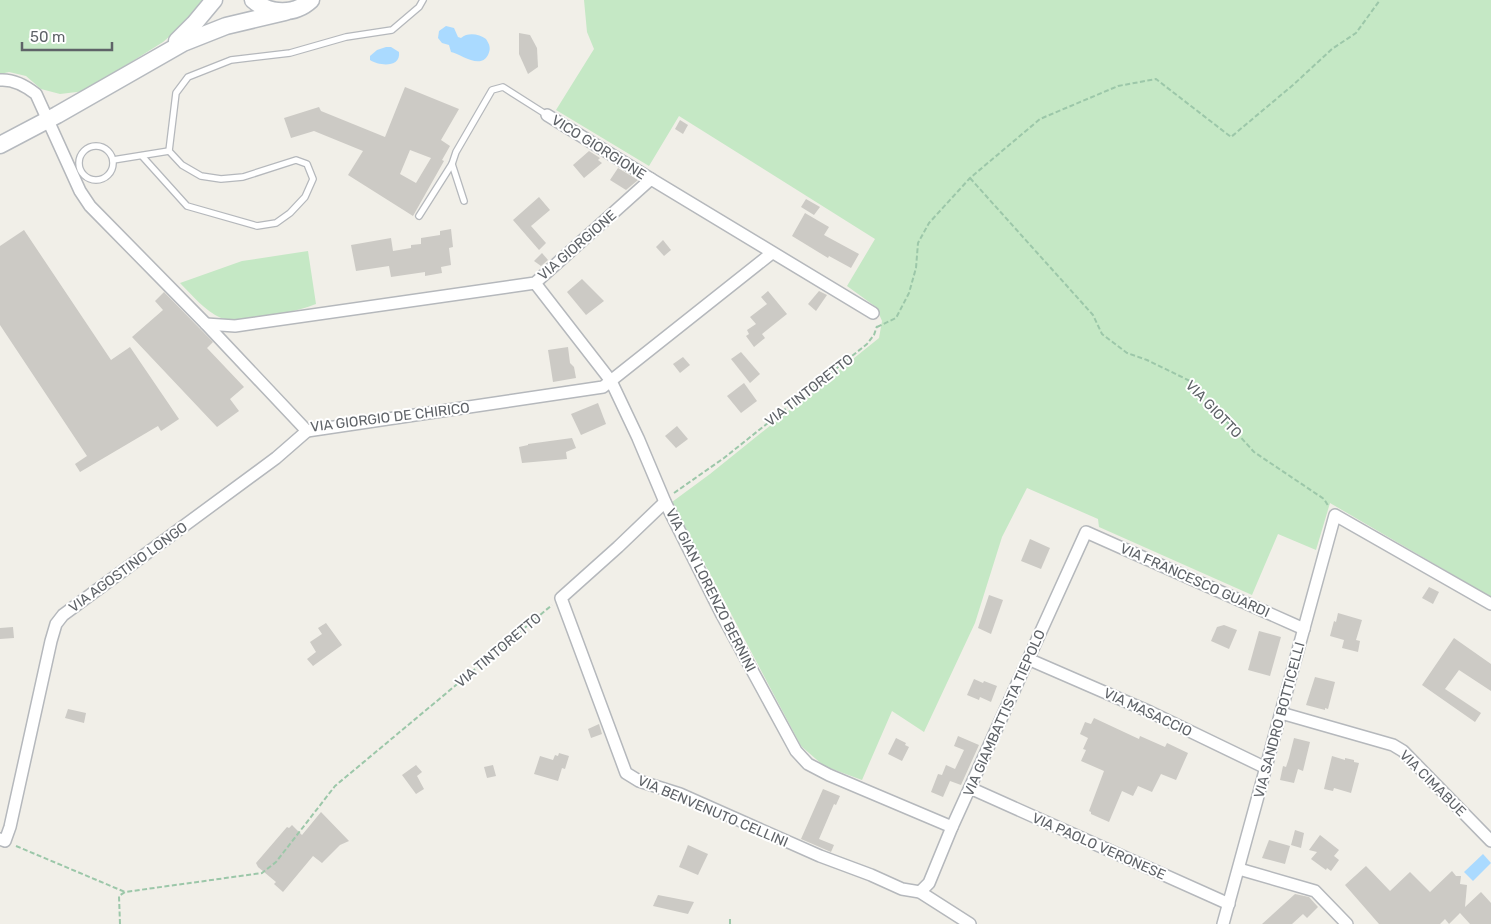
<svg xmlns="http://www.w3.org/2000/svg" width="1491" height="924" viewBox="0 0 1491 924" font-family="Rubik,sans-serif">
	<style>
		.green { fill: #c5e8c5 }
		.water { fill: #aadaff }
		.building { fill: #cccac5; fill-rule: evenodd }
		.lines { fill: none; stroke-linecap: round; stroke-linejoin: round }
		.lane-casing { stroke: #b5b8bc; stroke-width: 8 }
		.street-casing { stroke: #b5b8bc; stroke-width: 14 }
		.secondary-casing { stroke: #b6babf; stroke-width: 19 }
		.path { stroke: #9cc7a9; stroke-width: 2; stroke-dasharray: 5 2.5; stroke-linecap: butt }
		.lane { stroke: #fff; stroke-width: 5.5 }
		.street { stroke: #fff; stroke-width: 11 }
		.secondary { stroke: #fff; stroke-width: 16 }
		.labels { text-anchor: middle; stroke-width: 4; stroke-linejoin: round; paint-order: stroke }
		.street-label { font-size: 14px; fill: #5f6368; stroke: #fff }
	</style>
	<rect width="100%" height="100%" fill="#f1efe8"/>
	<g class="green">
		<polygon points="0,0 205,0 191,18 163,42 85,91 60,94 41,89 26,76 9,72 0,74"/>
		<polygon points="584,0 1491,0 1491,597 1330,503 1316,550 1278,534 1252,595 1099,527 1098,519 1027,488 1002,537 975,623 924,732 892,711 862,780 824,766 801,746 672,502 710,474 879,338 882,321 876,307 847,286 875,239 679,116 649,166 556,110 594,49 587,32"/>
		<path d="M308 251 316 304C299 311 237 325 221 318 205 311 192 295 180 283L242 261Z"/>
	</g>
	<g class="water">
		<path d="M446 26 454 28 458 37 461 38C468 32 479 34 486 39 490 45 491 49 488 55 480 70 461 54 451 52L449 45 442 43 438 38 439 31Z"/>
		<path d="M386 47H391L399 52C401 68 379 66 370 60V56L377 50Z"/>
		<polygon points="1483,854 1491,863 1473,881 1464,872"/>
	</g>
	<g class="building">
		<polygon points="519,33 530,35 537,48 538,67 528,74 519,54"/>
		<path d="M405 87 459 109 441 140 450 146 442 160 444 161 413 216 348 175 363 151 314 131 291 138 284 118 319 107 321 111 385 137ZM410 150 431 158 416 183 400 174Z"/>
		<polygon points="680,120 688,125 683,134 675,129"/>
		<polygon points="589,151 600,158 598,160 602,163 584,178 573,165"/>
		<polygon points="618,168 638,180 626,190 610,180"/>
		<polygon points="539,197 550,210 531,226 546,243 539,250 513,220"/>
		<polygon points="806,199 820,207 814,215 801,207"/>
		<polygon points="805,213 829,227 824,235 859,254 851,268 829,256 828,258 792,236"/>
		<polygon points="451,229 453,247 449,248 451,265 441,267 442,273 425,276 425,272 391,277 389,266 356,271 351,245 391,238 393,251 411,248 411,245 421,244 421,238 440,235 440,231"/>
		<polygon points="24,230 111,360 130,347 179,419 161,431 158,426 80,472 75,464 87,456 0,325 0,246"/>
		<polygon points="663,240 671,250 664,256 656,247"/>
		<polygon points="542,253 548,260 541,266 534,261"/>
		<polygon points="582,279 604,301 586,315 567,292"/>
		<polygon points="768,291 787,314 762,334 765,338 754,347 746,336 749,334 747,330 756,324 750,317 767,304 761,297"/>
		<polygon points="819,291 827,295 816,311 808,304"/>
		<polygon points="164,292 213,342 207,348 244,387 230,399 239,411 217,427 132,337 163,310 155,301"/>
		<polygon points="568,347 570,363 574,367 576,378 553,382 548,350"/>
		<polygon points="741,352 760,374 750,383 731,359"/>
		<polygon points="683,357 690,365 680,373 673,364"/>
		<polygon points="744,383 757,401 741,413 727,396"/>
		<polygon points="598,403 606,424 581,435 571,414"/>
		<polygon points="677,426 688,439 676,448 665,436"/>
		<polygon points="572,438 576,448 566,452 567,459 522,463 519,447 528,445 528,444"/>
		<polygon points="1030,539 1050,548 1041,569 1021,561"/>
		<polygon points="1429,587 1439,592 1433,604 1422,598"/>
		<polygon points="989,595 1003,600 991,634 978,628"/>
		<polygon points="1338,613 1362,620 1356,640 1360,641 1358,652 1342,648 1344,640 1330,636 1334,621 1336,622"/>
		<polygon points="326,623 342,645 313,666 307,659 316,652 310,642 322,634 318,628"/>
		<polygon points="1224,625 1237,630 1229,649 1211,641 1217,627"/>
		<polygon points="13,627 14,638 0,639 0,628"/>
		<polygon points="1259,631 1281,637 1270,676 1248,670"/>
		<polygon points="1454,638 1491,664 1491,691 1459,670 1445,689 1481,713 1475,722 1422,685"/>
		<polygon points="1315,677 1335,682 1328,709 1325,708 1325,710 1306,705"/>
		<polygon points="974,679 983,683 984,681 997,686 991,702 980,697 979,700 967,695"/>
		<polygon points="68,709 86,713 84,723 65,718"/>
		<polygon points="1094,718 1139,739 1140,736 1165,747 1167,743 1188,753 1176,780 1161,774 1152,792 1138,786 1133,796 1122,791 1109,822 1091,814 1091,812 1089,811 1104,771 1081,761 1086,750 1083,749 1088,738 1080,734 1085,722 1091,724"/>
		<polygon points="599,724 602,734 591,738 588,729"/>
		<polygon points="958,736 979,745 961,785 950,781 943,797 931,792 938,774 942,775 946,765 955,769 964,750 954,746"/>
		<polygon points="896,738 906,743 905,745 909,747 902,761 888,754"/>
		<polygon points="1294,738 1310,742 1303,771 1298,769 1294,783 1280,780 1283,766 1286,767 1289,758"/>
		<polygon points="559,753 569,756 565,769 562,768 558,781 534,774 540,756 553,760 555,755 558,756"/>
		<polygon points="1332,756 1345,760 1345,758 1354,760 1354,762 1359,763 1351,793 1334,788 1333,791 1324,789"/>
		<polygon points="416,765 422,772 417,776 424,789 416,794 402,775"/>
		<polygon points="493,765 496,776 487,778 484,767"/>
		<polygon points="823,789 840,796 836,805 834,804 819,839 834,845 831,852 801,839"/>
		<polygon points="321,812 349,841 340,845 322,863 313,856 283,892 274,884 276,882 258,867 256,863 287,827 289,828 292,825 302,835"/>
		<polygon points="1295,830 1304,833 1301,848 1291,845"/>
		<polygon points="1320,835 1339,850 1334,856 1339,860 1331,871 1327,868 1326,870 1311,859 1317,852 1309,850"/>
		<polygon points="1269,840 1290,846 1285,864 1262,858"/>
		<polygon points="688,845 708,854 698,875 679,867"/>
		<polygon points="1366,866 1390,891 1410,872 1430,892 1452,871 1456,876 1461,876 1460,884 1467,885 1465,907 1481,892 1491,903 1491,924 1470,924 1460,913 1449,924 1445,919 1440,924 1379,924 1345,885"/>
		<polygon points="1295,894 1309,897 1318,907 1307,918 1303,914 1292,924 1262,924"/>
		<polygon points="658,895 694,902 688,914 653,906"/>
	</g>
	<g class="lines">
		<g class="lane-casing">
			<g id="lane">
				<circle cx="96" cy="163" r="17"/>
				<polyline points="142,156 187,206 257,226 276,223 290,213 305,197 313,179 307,164 296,160 243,177 221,179 201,176 182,165 169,151 176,93 188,77 231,60 290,53 346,37 392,30 419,7 423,0"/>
				<polyline points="113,160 169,151"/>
				<polyline points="464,201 452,164 456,152 492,90 503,87 547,115"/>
				<polyline points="419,216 452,164"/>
			</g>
		</g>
		<g class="street-casing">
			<g id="street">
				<path d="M0 80C13 79 26 86 36 94L80 191 90 206 206 324 307 431 603 387 772 253"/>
				<polyline points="547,115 651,179"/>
				<polyline points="535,283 611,381 638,438 665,502 722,615 796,751 808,764 829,775 952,827"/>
				<polyline points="206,324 235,326 535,283 651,179 873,313"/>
				<polyline points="665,502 618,547 561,598 626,773 639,781 680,794 820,856 871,875 902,889 920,892 970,924"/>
				<polyline points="1028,659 1150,712 1266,768"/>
				<polyline points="1281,713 1393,745 1403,751 1491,841"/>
				<polyline points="970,788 1229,904"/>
				<polyline points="0,839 5,841 10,827 51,641 56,624 63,615 276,458 307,431"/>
				<polyline points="1239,869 1315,891 1347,924"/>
				<polyline points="920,892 929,883 952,827 1086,532 1304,629"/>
				<polyline points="1223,924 1335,515 1491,604"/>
			</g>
		</g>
		<g class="secondary-casing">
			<g id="secondary">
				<path d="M253 0C270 15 295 15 311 0"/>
				<polyline points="177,41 194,24 214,0"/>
				<polyline points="0,145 57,115 183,43 226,26 285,12"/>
			</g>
		</g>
		<g class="path">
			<polyline points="970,178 1093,315 1102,334 1127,353 1147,360 1190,381 1254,452 1324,499 1329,507"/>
			<polyline points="877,327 896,318 909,293 916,268 918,243 929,223 970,178 1040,119 1118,86 1156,79 1231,137 1293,85 1332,49 1356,33 1380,0"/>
			<polyline points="674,493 724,458 867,344 874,335 877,326"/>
			<polyline points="16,846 125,892"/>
			<polyline points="730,919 730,924"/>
			<polyline points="120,924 119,896 125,892 262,873 276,862 335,786 552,605"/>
		</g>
		<use href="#lane" class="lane"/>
		<use href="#street" class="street"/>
		<use href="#secondary" class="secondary"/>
	</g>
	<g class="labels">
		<g class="street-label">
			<text transform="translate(599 147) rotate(32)" y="5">VICO GIORGIONE</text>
			<text transform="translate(577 245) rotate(-41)" y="5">VIA GIORGIONE</text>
			<text transform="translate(809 390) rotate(-38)" y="5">VIA TINTORETTO</text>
			<text transform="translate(1214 409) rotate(46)" y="5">VIA GIOTTO</text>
			<text transform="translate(390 417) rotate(-7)" y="5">VIA GIORGIO DE CHIRICO</text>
			<text transform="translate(128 567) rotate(-36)" y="5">VIA AGOSTINO LONGO</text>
			<text transform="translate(1195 580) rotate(24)" y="5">VIA FRANCESCO GUARDI</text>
			<text transform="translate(711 590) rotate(63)" y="5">VIA GIAN LORENZO BERNINI</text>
			<text transform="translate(498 650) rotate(-40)" y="5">VIA TINTORETTO</text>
			<text transform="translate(1148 712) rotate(25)" y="5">VIA MASACCIO</text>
			<text transform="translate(1004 713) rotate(-66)" y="5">VIA GIAMBATTISTA TIEPOLO</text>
			<text transform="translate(1279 720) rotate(-75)" y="5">VIA SANDRO BOTTICELLI</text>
			<text transform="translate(1433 783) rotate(45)" y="5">VIA CIMABUE</text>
			<text transform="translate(713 811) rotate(23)" y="5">VIA BENVENUTO CELLINI</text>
			<text transform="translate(1099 846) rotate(24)" y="5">VIA PAOLO VERONESE</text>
		</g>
	</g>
	<path d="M22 42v8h90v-8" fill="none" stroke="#5f6368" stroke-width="2.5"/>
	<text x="30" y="42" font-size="15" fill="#5f6368" stroke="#ffffff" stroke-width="4" paint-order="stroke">50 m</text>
</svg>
